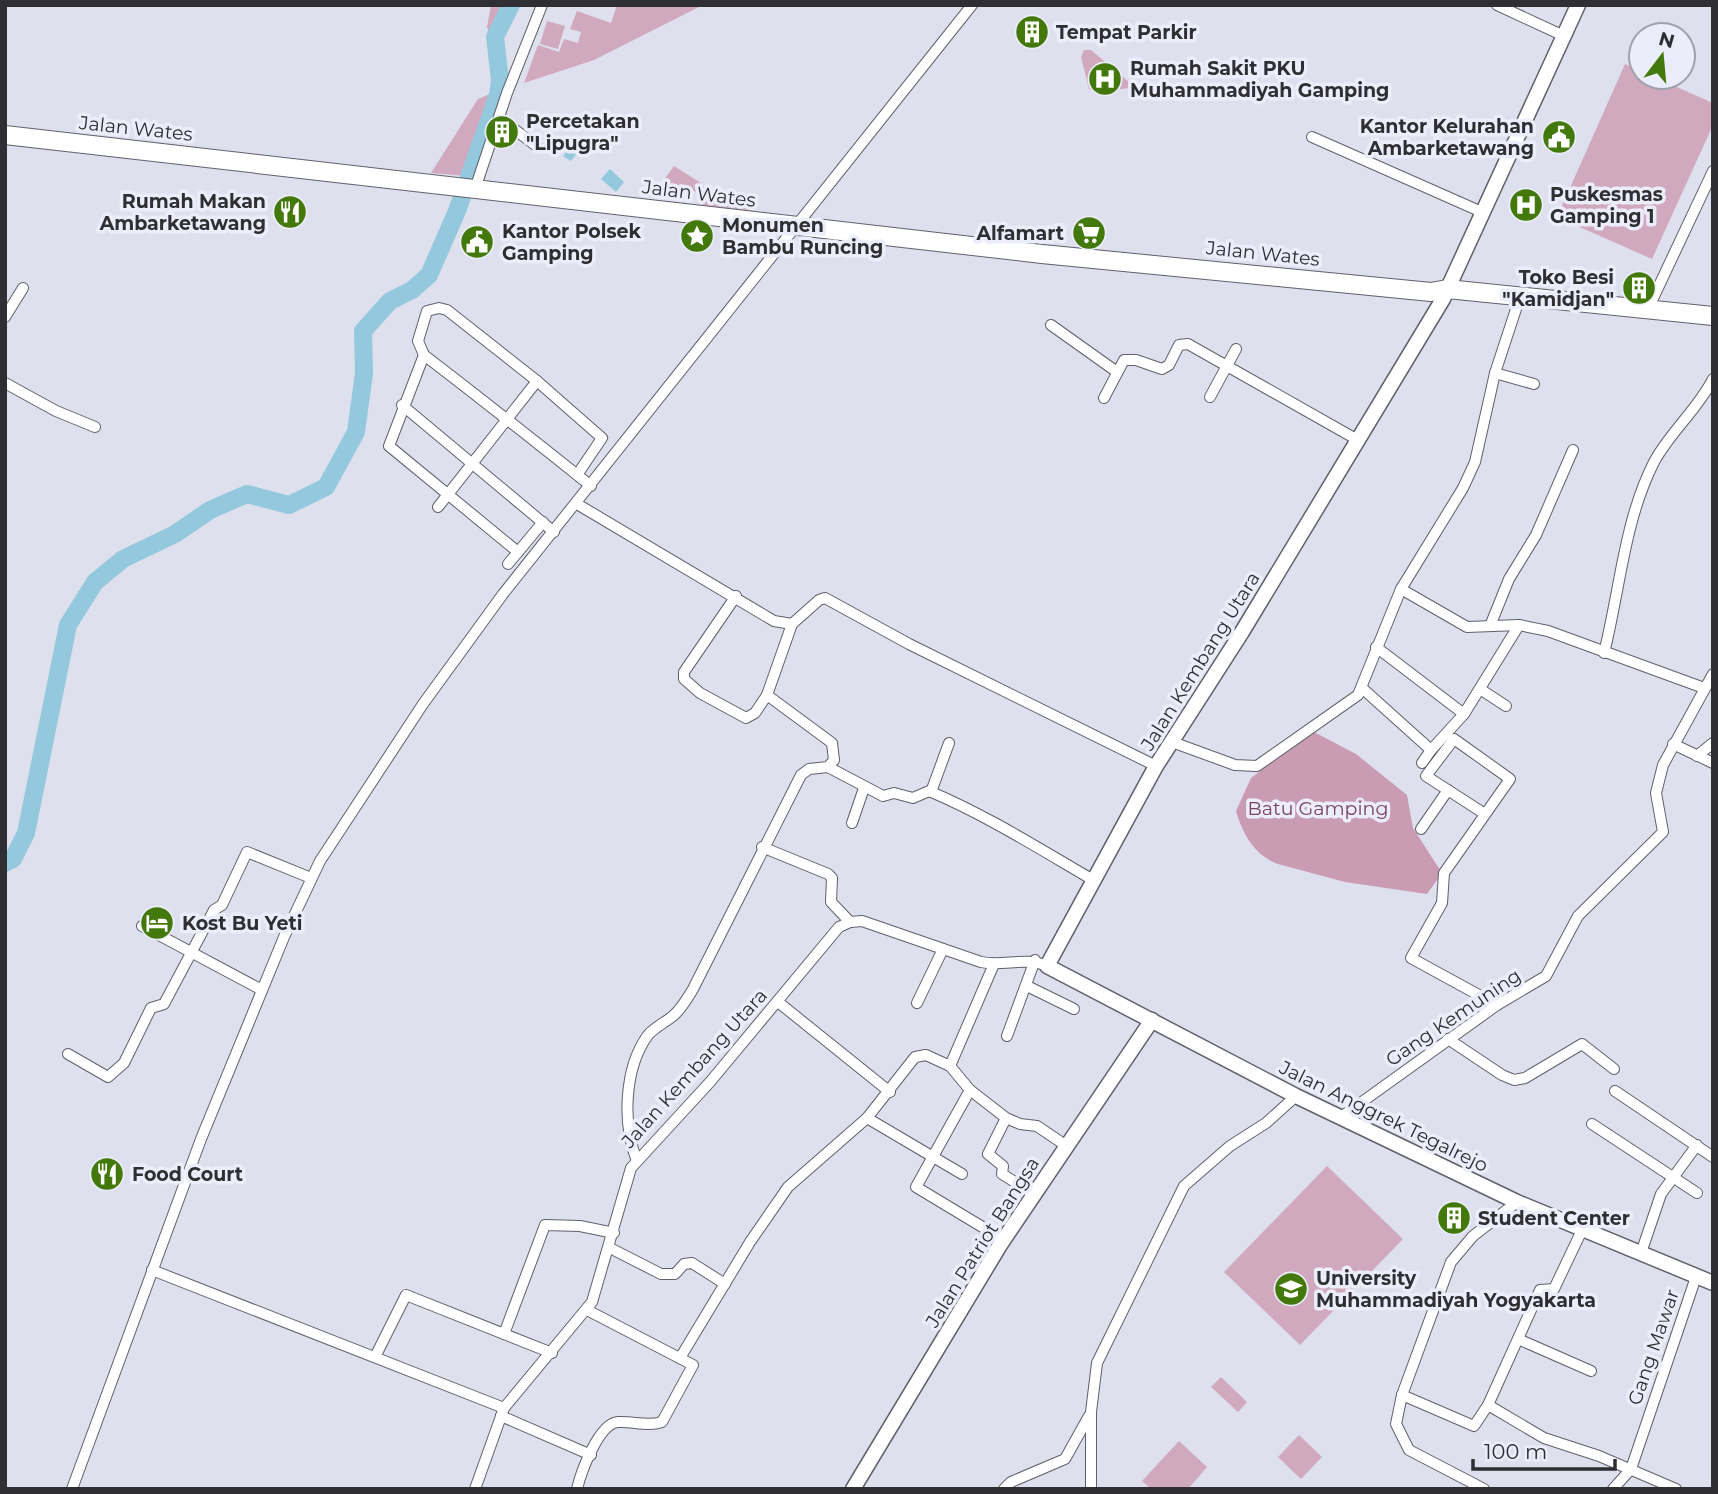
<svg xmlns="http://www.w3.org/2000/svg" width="1718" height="1494" viewBox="0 0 1718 1494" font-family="Montserrat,sans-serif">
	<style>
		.green { fill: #d1a9be }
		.forest { fill: #c99cb4 }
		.water { fill: #93c8dd }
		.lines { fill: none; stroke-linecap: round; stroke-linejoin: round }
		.river { stroke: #93c8dd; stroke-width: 18 }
		.street-casing { stroke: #5f606b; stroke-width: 12 }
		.secondary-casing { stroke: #5f606b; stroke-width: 17 }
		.highway-casing { stroke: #5f606b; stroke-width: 20 }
		.street { stroke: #fff; stroke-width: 10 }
		.secondary { stroke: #fff; stroke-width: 14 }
		.highway { stroke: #fff; stroke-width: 18 }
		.labels { text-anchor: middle; stroke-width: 7; stroke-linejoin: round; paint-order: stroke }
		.poi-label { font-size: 19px; font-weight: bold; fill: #2e2e33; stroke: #ecedfa; text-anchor: start }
		.street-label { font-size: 19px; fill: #2e2e33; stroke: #ecedfa }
		.park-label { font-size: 19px; fill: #7b4163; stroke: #ecedfa }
	</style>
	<rect width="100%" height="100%" fill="#dfe0ed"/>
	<g class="green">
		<polygon points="491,5 514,5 507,24 491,39 487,27"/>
		<polygon points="617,5 703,5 594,60 524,83 538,45 559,52 564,39 578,43 581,32 570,29 577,11 611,23"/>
		<polygon points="547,21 565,26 558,49 540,44"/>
		<polygon points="1084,50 1091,50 1130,83 1129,88 1097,92 1089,89 1081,57"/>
		<polygon points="1625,64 1641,71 1641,77 1654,77 1713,103 1713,125 1652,259 1557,217"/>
		<polygon points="495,92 465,176 431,173 478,99"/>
		<path d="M674 166 701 183 714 197 721 194 753 211 703 205C699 182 675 190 661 184Z"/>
		<polygon points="1327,1166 1403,1239 1300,1345 1224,1272"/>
		<polygon points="1221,1377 1247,1402 1238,1412 1211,1387"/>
		<polygon points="1299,1435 1322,1457 1301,1479 1278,1457"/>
		<polygon points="1179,1441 1207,1467 1188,1489 1151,1489 1142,1481"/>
	</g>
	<path class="forest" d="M1312 731 1356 754 1407 795 1413 828 1442 873 1427 894 1345 882 1278 864C1255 856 1242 833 1236 811L1251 778Z"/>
	<g class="water">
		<polygon points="574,141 582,146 571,161 563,156"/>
		<polygon points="610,169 624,182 616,192 601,179"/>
	</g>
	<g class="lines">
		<polyline class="river" points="5,863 13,859 26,833 68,625 95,582 123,559 175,534 210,510 247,494 289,505 326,487 356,432 364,373 363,331 390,301 412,290 429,275 457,211 498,95 500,80 495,37 511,5"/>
		<g class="street-casing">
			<g id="street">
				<polyline points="1497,5 1564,36"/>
				<polyline points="499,118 538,147"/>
				<polyline points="1312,137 1484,213"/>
				<polyline points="475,189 507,93 542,5"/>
				<polyline points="1648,309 1713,171"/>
				<polyline points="5,317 23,288"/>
				<polyline points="1051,325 1117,372"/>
				<polyline points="424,355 389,446 518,552"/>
				<polyline points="1495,373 1534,384"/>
				<polyline points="5,383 56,411 95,427"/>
				<polyline points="1210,397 1236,349"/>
				<polyline points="1104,398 1124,360 1136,360 1162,369 1169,365 1179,345 1188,344 1356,439"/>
				<polyline points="402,405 554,532"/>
				<path d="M577 475 602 438 537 381 447 310 439 308 427 311 418 341 424 355C480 398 536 442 591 486"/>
				<polyline points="577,504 774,621 792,624 819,600 825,598 909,644 1156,766"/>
				<polyline points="438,507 537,381"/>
				<polyline points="508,564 543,522"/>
				<polyline points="1401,589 1467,627 1519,625 1548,631 1704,688"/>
				<polyline points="736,596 684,672 684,679 700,693 746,718 755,713 767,695"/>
				<polyline points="1490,626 1509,579 1536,535 1573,450"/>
				<polyline points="1376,647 1464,714 1519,625"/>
				<path d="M1604 653C1620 590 1624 521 1654 462 1670 432 1698 409 1713 379"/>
				<polyline points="1362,688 1431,750"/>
				<polyline points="1480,689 1506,706"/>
				<polyline points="1172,742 1235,765 1257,766 1358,695 1401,589 1463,488 1475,462 1495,373 1517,306"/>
				<polyline points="1673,744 1713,763"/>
				<polyline points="1697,756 1713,743"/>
				<polyline points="1422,763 1431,750 1464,714"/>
				<path d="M828 767 883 796 894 793 913 798 929 791C986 815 1040 849 1093 880"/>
				<polyline points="931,792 949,743"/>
				<polyline points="1485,814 1426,776 1454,739 1510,779 1444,873 1442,903 1411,958 1497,1005"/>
				<polyline points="852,823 864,788"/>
				<polyline points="1421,829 1448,790"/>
				<polyline points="762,847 828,874 832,878 831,902 850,922"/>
				<polyline points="142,926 262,990"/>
				<polyline points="1027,986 1074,1009"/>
				<polyline points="778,1002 890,1092"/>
				<polyline points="917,1003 943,949"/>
				<polyline points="1007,1036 1035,960"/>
				<polyline points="1448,1039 1502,1075 1514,1080 1525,1078 1582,1044 1614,1069"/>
				<polyline points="68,1054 108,1077 124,1063 151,1008 164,1004 214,910 222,905 247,852 311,878"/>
				<polyline points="950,1066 970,1090 1006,1118 1020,1124 1037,1126 1065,1145"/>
				<polyline points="970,1090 916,1187 1004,1240"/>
				<polyline points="1615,1091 1713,1157"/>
				<polyline points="1341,1117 1497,1005 1546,976 1578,916 1663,832 1656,793 1663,765 1713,674"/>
				<polyline points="867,1118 962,1174"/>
				<polyline points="1006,1118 988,1154 1003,1166 1002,1174 1034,1194"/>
				<polyline points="1592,1124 1697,1193"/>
				<path d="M637 1161C622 1124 624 1068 648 1035 655 1027 666 1022 674 1015 682 1008 687 999 693 989L801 775 809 769 828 767 834 760 832 743 767 695 792 624"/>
				<polyline points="610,1248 661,1274 675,1274 684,1264 692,1263 725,1284"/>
				<polyline points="1641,1253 1661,1194 1697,1145"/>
				<polyline points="152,1270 504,1408"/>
				<polyline points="504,1334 545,1225 580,1226 614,1233"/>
				<polyline points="1518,1339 1591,1371"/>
				<polyline points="375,1357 406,1295 552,1353"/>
				<polyline points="680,1358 750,1242 788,1187 867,1118 915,1057 926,1055 950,1066 994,964"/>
				<polyline points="1402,1395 1474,1426 1488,1405 1540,1290 1554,1289 1583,1228"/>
				<polyline points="1488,1405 1544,1438 1599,1456 1676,1489"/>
				<polyline points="501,1416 591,1455"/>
				<polyline points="72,1489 201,1139 284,937 320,861 423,704 503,594 972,5"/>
				<path d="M475 1489 504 1408 592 1302 631 1168 710 1082 839 927 850 922 862 921 981 962C1003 967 1026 956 1047 966"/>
				<path d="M577 1489C581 1472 599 1423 618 1422 633 1421 647 1427 662 1422L693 1365 587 1310"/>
				<polyline points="1004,1489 1011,1482 1065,1459 1089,1416"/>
				<polyline points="1091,1489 1091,1412 1097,1363 1184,1186 1230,1146 1266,1123 1296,1096"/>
				<polyline points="1484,1489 1409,1450 1396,1424 1402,1395 1451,1262 1473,1236 1517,1202"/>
				<polyline points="1613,1489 1631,1469 1696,1277"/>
			</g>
		</g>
		<g class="secondary-casing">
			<g id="secondary">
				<polyline points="1578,5 1443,299 1242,632 1156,766 1047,966 1296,1096 1517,1202 1713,1283"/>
				<polyline points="853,1489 1000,1245 1152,1020"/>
			</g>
		</g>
		<g class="highway-casing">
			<polyline id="highway" points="5,135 1042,254 1431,292 1447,289 1713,316"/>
		</g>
		<use href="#street" class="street"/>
		<use href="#secondary" class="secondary"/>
		<use href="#highway" class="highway"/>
	</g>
	<defs>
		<g id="building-disc" transform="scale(1.75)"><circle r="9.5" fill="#43790a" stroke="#ecedfa"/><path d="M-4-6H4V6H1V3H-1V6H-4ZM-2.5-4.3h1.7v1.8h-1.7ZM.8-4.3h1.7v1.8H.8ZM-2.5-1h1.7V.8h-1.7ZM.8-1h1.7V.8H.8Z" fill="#fff"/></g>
		<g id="hospital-disc" transform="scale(1.75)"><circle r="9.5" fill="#43790a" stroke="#ecedfa"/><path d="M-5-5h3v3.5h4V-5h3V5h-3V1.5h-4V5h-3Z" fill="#fff"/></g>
		<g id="civic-disc" transform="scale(1.75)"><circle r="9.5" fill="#43790a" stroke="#ecedfa"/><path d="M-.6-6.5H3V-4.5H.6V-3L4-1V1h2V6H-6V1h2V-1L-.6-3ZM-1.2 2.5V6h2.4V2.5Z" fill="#fff"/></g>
		<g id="restaurant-disc" transform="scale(1.75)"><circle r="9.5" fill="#43790a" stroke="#ecedfa"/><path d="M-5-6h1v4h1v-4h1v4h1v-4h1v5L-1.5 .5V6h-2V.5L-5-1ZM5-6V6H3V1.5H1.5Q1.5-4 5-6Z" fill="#fff"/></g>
		<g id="supermarket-disc" transform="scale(1.75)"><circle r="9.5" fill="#43790a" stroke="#ecedfa"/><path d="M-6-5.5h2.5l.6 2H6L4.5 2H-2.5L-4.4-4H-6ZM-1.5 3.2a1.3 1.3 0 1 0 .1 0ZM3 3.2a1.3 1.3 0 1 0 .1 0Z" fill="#fff"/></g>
		<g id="sight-disc" transform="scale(1.75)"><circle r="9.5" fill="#43790a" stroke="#ecedfa"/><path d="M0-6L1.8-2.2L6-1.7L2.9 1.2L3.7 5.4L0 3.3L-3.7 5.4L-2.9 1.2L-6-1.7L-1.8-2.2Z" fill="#fff"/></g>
		<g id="hotel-disc" transform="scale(1.75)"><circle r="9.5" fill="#43790a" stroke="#ecedfa"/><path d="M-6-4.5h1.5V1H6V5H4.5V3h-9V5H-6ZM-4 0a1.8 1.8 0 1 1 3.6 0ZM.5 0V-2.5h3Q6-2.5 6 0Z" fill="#fff"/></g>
		<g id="university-disc" transform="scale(1.75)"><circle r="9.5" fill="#43790a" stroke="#ecedfa"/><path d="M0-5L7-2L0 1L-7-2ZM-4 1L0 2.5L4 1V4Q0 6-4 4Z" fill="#fff"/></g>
	</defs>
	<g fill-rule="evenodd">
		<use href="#building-disc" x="1032" y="32"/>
		<use href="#hospital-disc" x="1105" y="79"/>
		<use href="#building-disc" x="502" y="132"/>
		<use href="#civic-disc" x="1559" y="137"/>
		<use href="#hospital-disc" x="1526" y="205"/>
		<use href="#restaurant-disc" x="290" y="212"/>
		<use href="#supermarket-disc" x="1089" y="233"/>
		<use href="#sight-disc" x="697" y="236"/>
		<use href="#civic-disc" x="477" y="242"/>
		<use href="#building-disc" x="1639" y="288"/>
		<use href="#hotel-disc" x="157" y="923"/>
		<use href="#restaurant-disc" x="107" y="1174"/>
		<use href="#building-disc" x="1454" y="1218"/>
		<use href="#university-disc" x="1291" y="1289"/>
	</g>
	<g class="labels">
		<g class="poi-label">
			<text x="1056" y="39">Tempat Parkir</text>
			<text x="1130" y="75">Rumah Sakit PKU<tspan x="1130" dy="22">Muhammadiyah Gamping</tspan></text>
			<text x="526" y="128">Percetakan<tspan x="526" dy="22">"Lipugra"</tspan></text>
			<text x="1534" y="133" text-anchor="end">Kantor Kelurahan<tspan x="1534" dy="22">Ambarketawang</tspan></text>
			<text x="1550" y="201">Puskesmas<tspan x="1550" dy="22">Gamping 1</tspan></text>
			<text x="266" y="208" text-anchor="end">Rumah Makan<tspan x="266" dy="22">Ambarketawang</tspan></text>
			<text x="722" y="232">Monumen<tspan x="722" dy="22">Bambu Runcing</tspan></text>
			<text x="502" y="238">Kantor Polsek<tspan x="502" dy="22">Gamping</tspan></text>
			<text x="1064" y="240" text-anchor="end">Alfamart</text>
			<text x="1614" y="284" text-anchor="end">Toko Besi<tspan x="1614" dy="22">"Kamidjan"</tspan></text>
			<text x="182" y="930">Kost Bu Yeti</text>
			<text x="132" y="1181">Food Court</text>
			<text x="1478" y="1225">Student Center</text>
			<text x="1316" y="1285">University<tspan x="1316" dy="22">Muhammadiyah Yogyakarta</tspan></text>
		</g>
		<g class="street-label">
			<text transform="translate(136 128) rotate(6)" y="7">Jalan Wates</text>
			<text transform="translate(699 193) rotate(7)" y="7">Jalan Wates</text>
			<text transform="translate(1263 253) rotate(6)" y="7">Jalan Wates</text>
			<text transform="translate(1200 661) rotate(-58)" y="7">Jalan Kembang Utara</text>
			<text transform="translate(1453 1017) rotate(-34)" y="7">Gang Kemuning</text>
			<text transform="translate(694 1068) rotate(-48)" y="7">Jalan Kembang Utara</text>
			<text transform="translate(1384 1116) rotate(26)" y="7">Jalan Anggrek Tegalrejo</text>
			<text transform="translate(982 1242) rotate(-58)" y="7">Jalan Patriot Bangsa</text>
			<text transform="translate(1653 1347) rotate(-71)" y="7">Gang Mawar</text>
		</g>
		<g class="park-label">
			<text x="1318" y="815">Batu Gamping</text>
		</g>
	</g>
	<rect width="1718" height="1494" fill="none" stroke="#2e2e33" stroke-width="14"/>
	<g transform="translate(1662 56) rotate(16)"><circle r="33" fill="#ecedfa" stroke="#a0a1aa" stroke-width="2"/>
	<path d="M0-5L12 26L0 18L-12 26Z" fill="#43790a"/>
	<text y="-10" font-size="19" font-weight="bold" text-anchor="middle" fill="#2e2e33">N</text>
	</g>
	<path d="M1473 1459v10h142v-10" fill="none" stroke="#2e2e33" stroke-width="3.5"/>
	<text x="1484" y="1459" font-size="21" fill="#2e2e33" stroke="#ecedfa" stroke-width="5" paint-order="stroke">100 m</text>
</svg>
